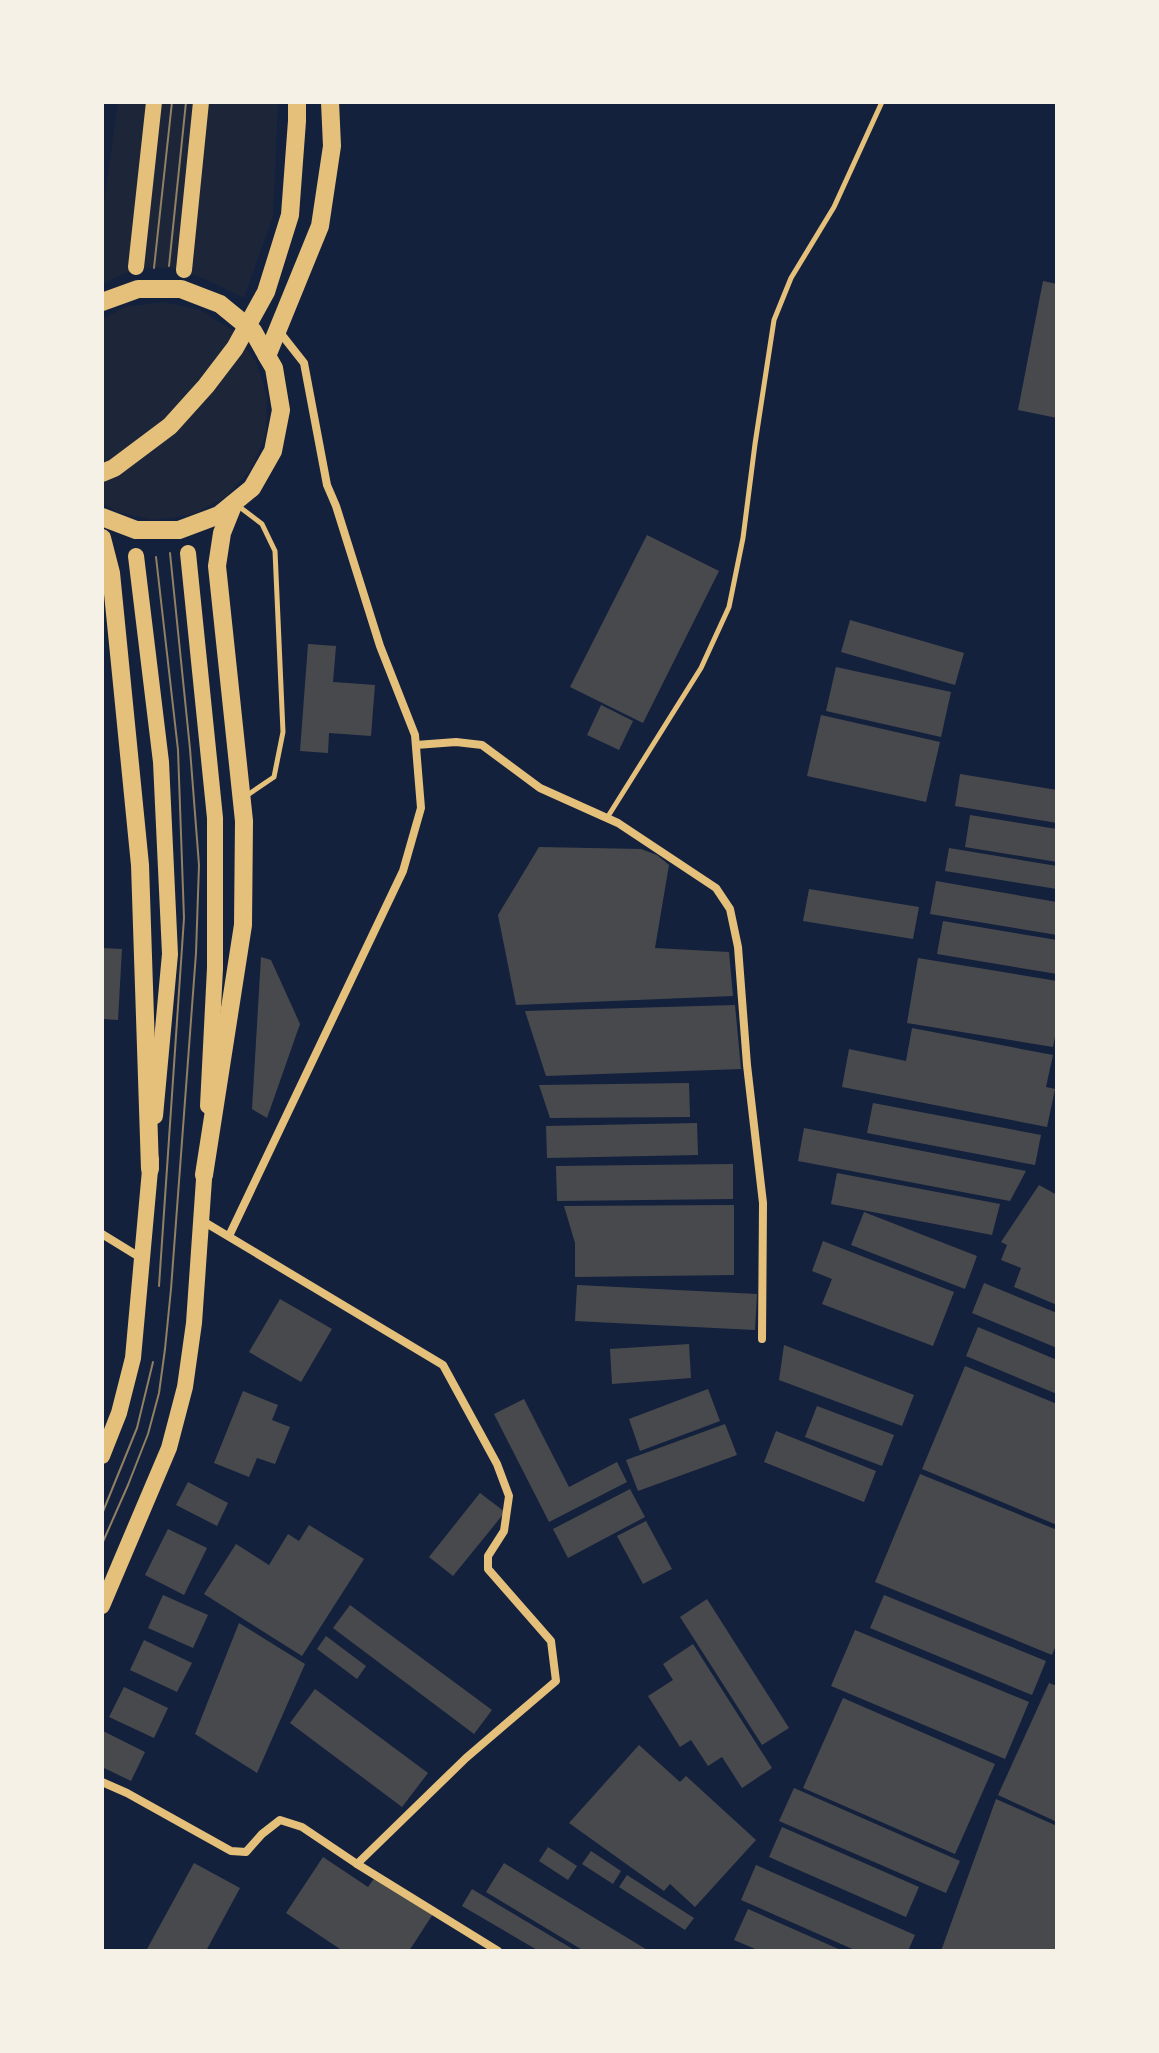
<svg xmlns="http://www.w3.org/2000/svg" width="1159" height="2053" viewBox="0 0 1159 2053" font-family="Quicksand,sans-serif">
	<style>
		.green { fill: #1d2539 }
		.building { fill: #48494c }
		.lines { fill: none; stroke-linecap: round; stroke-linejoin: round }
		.service { stroke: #e5c07b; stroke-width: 5 }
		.minor { stroke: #e5c07b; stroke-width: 8 }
		.primary { stroke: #e5c07b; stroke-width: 16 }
		.trunk { stroke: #e5c07b; stroke-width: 18 }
		.tram { stroke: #918062; stroke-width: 2 }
	</style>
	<rect width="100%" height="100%" fill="#14213d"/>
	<g class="green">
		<path d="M118 102H278L273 216 244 298C210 281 170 258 131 271 121 274 111 280 102 285V218Z"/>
		<polygon points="163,302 200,310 232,330 255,360 267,396 266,434 251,469 226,497 192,515 154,520 117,512 102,503 102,319 125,307"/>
	</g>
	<g class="building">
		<polygon points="1043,281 1057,284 1057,418 1018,410"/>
		<polygon points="647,535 719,571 643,723 570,687"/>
		<polygon points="850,620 964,653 955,685 841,652"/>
		<polygon points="308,644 336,646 333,682 375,685 371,736 329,733 328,753 300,751"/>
		<polygon points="836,667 951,692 941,737 826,711"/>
		<polygon points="601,705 633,721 619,750 587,735"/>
		<polygon points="821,715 940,742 926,802 807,776"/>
		<polygon points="960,774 1057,790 1057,823 955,806"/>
		<polygon points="970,815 1057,829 1057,862 965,847"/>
		<polygon points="539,847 641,849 657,855 669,865 655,948 729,952 733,996 516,1005 498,915"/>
		<polygon points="949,848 1057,866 1057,889 945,871"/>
		<polygon points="936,881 1057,902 1057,935 930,914"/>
		<polygon points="809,889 919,907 913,939 803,921"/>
		<polygon points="943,921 1057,940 1057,974 937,954"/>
		<polygon points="102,948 122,949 118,1020 102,1019"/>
		<polygon points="261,957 271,960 300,1024 267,1118 252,1109"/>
		<polygon points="918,958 1057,981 1057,1026 1053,1047 907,1023"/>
		<polygon points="735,1005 741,1069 546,1076 525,1011"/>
		<polygon points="912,1028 1053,1055 1046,1087 1055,1089 1047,1127 842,1087 849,1049 906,1061"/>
		<polygon points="689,1083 690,1117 550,1118 539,1085"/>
		<polygon points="873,1103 1041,1135 1035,1165 867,1133"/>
		<polygon points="697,1123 698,1155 547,1158 546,1126"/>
		<polygon points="804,1128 1026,1171 1010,1201 798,1161"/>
		<polygon points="733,1164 733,1199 557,1201 556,1166"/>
		<polygon points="837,1173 1000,1204 992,1235 831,1204"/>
		<polygon points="1039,1185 1057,1195 1057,1305 1014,1287 1021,1268 1001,1260 1007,1245 1001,1242"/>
		<polygon points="734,1205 734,1275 575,1277 575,1243 564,1206"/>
		<polygon points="864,1212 977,1256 965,1289 851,1245"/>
		<polygon points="823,1241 954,1292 933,1346 822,1304 832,1279 812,1271"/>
		<polygon points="984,1283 1057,1313 1057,1348 972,1313"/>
		<polygon points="577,1285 757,1294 755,1330 575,1321"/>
		<polygon points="280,1299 332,1329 301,1382 249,1352"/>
		<polygon points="978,1327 1057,1360 1057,1394 966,1356"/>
		<polygon points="689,1344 691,1378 612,1384 610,1349"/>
		<polygon points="784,1345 914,1395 902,1426 779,1380"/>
		<polygon points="965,1366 1057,1404 1057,1525 922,1469"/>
		<polygon points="708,1389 720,1421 640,1451 629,1419"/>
		<polygon points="243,1391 278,1405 272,1420 290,1427 275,1464 257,1458 249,1477 214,1463"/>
		<polygon points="524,1399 569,1487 617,1462 627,1482 549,1522 494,1414"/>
		<polygon points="817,1406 894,1435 882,1466 805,1437"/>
		<polygon points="725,1424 737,1455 638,1491 626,1460"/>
		<polygon points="776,1431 876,1471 864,1502 764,1462"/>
		<polygon points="920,1474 1057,1530 1057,1643 1052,1655 875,1582"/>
		<polygon points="188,1482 228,1503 217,1526 176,1505"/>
		<polygon points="630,1489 645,1517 568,1558 553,1529"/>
		<polygon points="480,1493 505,1512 453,1576 429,1557"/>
		<polygon points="646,1521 672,1569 643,1584 617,1536"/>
		<polygon points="309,1525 364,1559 302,1656 204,1594 236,1544 269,1565 288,1534 299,1541"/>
		<polygon points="168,1529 207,1548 184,1595 145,1575"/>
		<polygon points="163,1595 208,1615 193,1648 148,1628"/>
		<polygon points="884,1595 1046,1661 1032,1695 870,1628"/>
		<polygon points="707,1599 789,1728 762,1745 680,1617"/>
		<polygon points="350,1605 492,1710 474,1734 333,1628"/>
		<polygon points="239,1623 305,1664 257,1773 195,1734"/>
		<polygon points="855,1630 1029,1702 1005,1759 831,1686"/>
		<polygon points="326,1636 366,1666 357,1679 317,1649"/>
		<polygon points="144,1640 192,1663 177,1692 130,1670"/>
		<polygon points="693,1644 772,1768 742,1788 722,1757 708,1766 691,1740 680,1747 648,1696 673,1680 663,1664"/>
		<polygon points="1049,1683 1057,1686 1057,1822 998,1795"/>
		<polygon points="124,1687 168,1708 154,1738 109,1717"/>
		<polygon points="315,1689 428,1773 402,1807 290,1723"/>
		<polygon points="843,1698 995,1764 955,1854 803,1788"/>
		<polygon points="103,1731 145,1752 131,1781 102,1767"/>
		<polygon points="639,1745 680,1782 686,1776 756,1840 695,1907 670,1884 664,1891 569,1823"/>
		<polygon points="794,1788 960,1861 946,1893 779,1821"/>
		<polygon points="996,1799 1057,1826 1057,1951 941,1951"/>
		<polygon points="782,1827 919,1887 906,1917 769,1857"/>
		<polygon points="548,1847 577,1866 568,1880 539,1861"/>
		<polygon points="591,1851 621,1871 613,1884 582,1864"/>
		<polygon points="323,1857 368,1887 376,1876 433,1914 409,1951 343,1951 286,1913"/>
		<polygon points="194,1863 240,1888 206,1951 146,1951"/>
		<polygon points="504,1863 649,1951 584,1951 486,1892"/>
		<polygon points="756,1865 915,1935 908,1951 857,1951 741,1900"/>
		<polygon points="627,1875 694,1918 685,1930 619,1887"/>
		<polygon points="472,1889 576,1951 539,1951 462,1906"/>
		<polygon points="748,1909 843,1951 760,1951 734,1940"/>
	</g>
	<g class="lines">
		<g class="service">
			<polyline points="237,505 262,524 275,551 283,732 274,777 246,796"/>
			<polyline points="607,818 701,668 729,607 743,538 755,444 774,320 791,278 834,207 882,102"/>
		</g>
		<g class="minor">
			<polyline points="416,745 456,742 482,745 540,788 618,823 716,888 730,909 738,947 747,1065 763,1203 762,1339"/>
			<polyline points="102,1234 141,1258"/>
			<polyline points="229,1236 403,871 421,808 415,735 380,646 336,506 327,485 304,363 278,330"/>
			<polyline points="102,1782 127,1793 231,1851 246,1852 262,1834 280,1820 302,1827 357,1864 466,1758 556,1681 551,1641 488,1569 488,1556 504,1531 509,1496 497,1464 443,1365 201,1220"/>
			<polyline points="357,1864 498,1951"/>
		</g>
		<g class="primary">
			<polyline points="136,267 154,102"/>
			<polyline points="184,270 201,102"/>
			<polyline points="188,553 215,818 215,968 208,1106"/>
			<polyline points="136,556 161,762 170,954 155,1116"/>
			<polyline points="102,1456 119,1413 133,1358 151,1159"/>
			<polyline points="102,1606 169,1448 185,1387 194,1323 205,1165"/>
		</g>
		<g class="trunk">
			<polyline points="102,302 138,289 181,289 220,304 253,331 267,356 274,368 281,410 273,451 252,488 219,515 179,530 136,530 102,517"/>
			<polyline points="267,356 320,226 332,146 330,102"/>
			<polyline points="102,473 114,468 170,426 206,386 235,348 266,292 290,215 297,121 297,102"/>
			<polyline points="102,538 111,573 140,865 150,1169"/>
			<polyline points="204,1175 243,925 244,821 217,566 222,533 234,503"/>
		</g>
		<g class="tram">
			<polyline points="169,266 186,102"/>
			<polyline points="154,268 172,102"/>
			<polyline points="156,557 178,750 184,918 159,1286"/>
			<polyline points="102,1514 137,1428 153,1362"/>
			<polyline points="102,1544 128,1485 148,1434 159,1393 165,1349 171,1289 196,953 199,865 190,749 170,553"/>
		</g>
	</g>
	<rect width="1159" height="2053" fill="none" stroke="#f6f1e7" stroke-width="208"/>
</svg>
